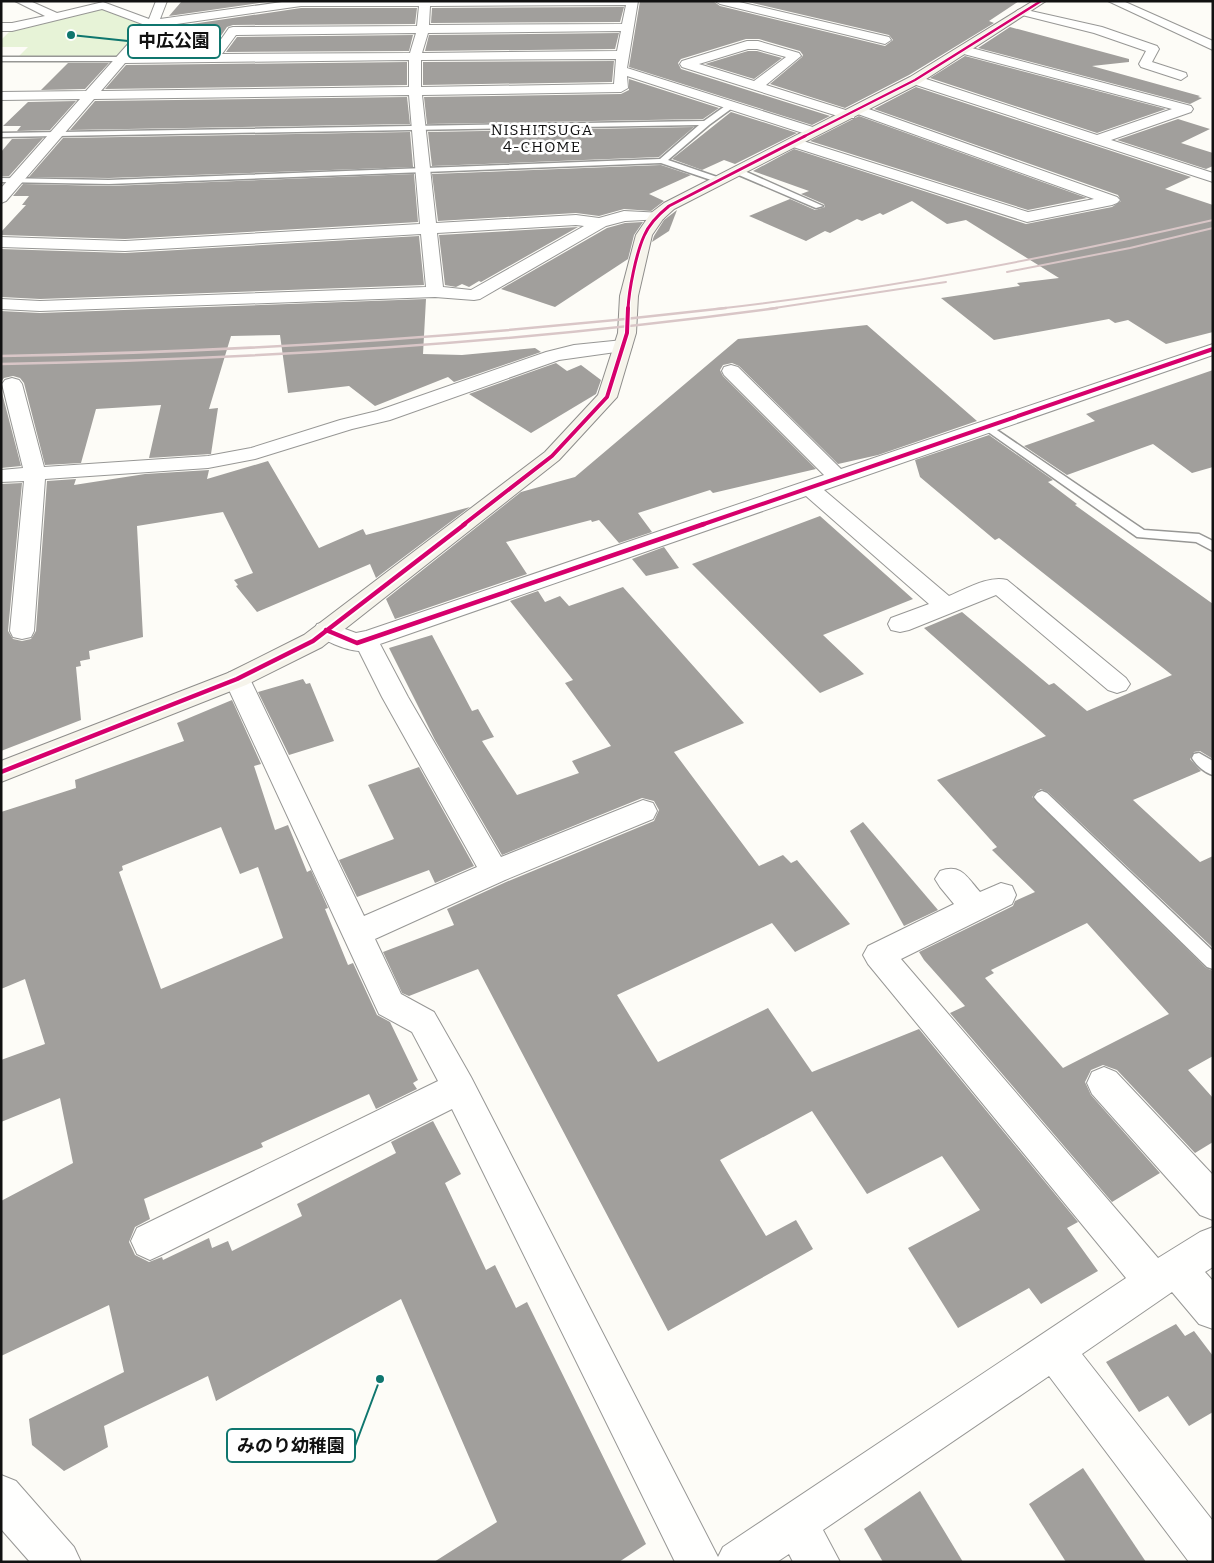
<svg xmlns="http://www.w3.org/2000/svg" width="1214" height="1563" viewBox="0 0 1214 1563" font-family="Bitter,'Noto Sans JP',serif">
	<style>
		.green { fill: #e7f3d7 }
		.building { fill: #a19f9c; fill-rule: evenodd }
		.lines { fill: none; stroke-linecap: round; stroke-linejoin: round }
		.lane-casing { stroke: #979795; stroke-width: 3 }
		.street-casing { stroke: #979795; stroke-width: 2 }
		.secondary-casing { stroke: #8e8d8b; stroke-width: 2 }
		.lane { fill: #fffffe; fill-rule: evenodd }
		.street { fill: #fffffe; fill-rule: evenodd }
		.secondary { fill: #f6f4eb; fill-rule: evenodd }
		.rail-far1 { stroke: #d9c6c7; stroke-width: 2 }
		.rail { stroke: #d9c6c7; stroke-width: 2.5 }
		.cycleway-far3-casing { stroke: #fff; stroke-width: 4 }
		.cycleway-far2-casing { stroke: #fff; stroke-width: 5 }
		.cycleway-far1-casing { stroke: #fff; stroke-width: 6 }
		.cycleway-casing { stroke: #fff; stroke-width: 8 }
		.cycleway-far3 { stroke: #d6006c; stroke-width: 2.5 }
		.cycleway-far2 { stroke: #d6006c; stroke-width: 3 }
		.cycleway-far1 { stroke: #d6006c; stroke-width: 4 }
		.cycleway { stroke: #d6006c; stroke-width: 4.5 }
		.labels { text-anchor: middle; stroke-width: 5; stroke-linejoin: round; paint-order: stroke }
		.far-neighbourhood-label { font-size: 15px; letter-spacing: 1px; fill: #111; stroke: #fff }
		.leader { fill: none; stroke: #0f766e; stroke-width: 2 }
		.callout-dot { fill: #0f766e; stroke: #fff; stroke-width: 2 }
		.callout { fill: #fff; stroke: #0f766e; stroke-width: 2 }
		.callout-label { font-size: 18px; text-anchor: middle; font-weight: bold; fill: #111 }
	</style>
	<rect width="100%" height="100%" fill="#fdfcf7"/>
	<polygon class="green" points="103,7 146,24 115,58 18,57 28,47 1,47 1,40 12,29"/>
	<g class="building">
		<polygon points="182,1 274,1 169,16"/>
		<polygon points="640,1 713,1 720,6 885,46 893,40 889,35 744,1 1019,1 989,21 994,23 909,75 845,108 770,84 802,57 803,55 800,51 759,39 746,39 681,59 678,63 681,69 830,116 812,125 629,67"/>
		<polygon points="624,7 620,22 431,23 432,8"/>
		<polygon points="301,8 417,8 415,24 233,25 227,27 209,53 136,53 158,29"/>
		<polygon points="1010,27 1129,59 1129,62 1092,66 1200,96 1198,97 1202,98 1190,104 978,48"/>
		<polygon points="619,33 615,49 425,51 429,35"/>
		<polygon points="413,35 409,51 226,52 237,37"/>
		<polygon points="748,51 757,51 782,58 754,79 705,64"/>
		<polygon points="965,56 1166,109 1097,133 930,78"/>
		<polygon points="614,61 612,82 423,85 423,62"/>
		<polygon points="407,62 407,85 105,89 126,65"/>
		<polygon points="68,63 109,63 85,89 41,90"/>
		<polygon points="629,79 719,108 703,119 427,124 424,97 621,94 629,90"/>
		<polygon points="916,87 1191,177 1165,189 1213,205 1213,332 1166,344 1128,320 1115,323 1109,319 994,340 941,298 1020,286 1017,283 1059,278 966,220 947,224 912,201 883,215 880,213 862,221 857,219 830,233 825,231 806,241 749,216 790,199 815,210 825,207 824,204 801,194 809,191 753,171 794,149 1026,224 1112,207 1121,201 1118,195 874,109"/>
		<polygon points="407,97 410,124 70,130 95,101"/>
		<polygon points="76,101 50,130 17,131 21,126 3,126 28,102"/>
		<polygon points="731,112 797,133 735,164 724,160 702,170 672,159"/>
		<polygon points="859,116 1087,198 1028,210 810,141"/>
		<polygon points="1178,119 1210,129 1181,143 1213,153 1213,166 1206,169 1117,140"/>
		<polygon points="694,127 659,157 432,166 428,132"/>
		<polygon points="410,132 413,167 109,178 29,177 63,138"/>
		<polygon points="43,138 9,176 1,176 1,152 12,139"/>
		<polygon points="661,165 691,175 649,194 664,201 651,211 624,209 599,216 576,213 438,221 432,174"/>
		<polygon points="414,174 418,222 125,239 1,235 1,232 26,205 22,205 29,196 13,196 23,184 109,186"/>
		<polygon points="677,210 669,231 652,242 654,236 664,220"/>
		<polygon points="643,222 634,235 628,259 555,307 501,289 607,228 625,223"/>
		<polygon points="578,227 481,282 479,281 469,287 462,284 456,287 445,285 439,235"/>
		<polygon points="419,236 424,285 40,299 1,297 1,249 125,253"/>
		<polygon points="426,299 423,354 462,355 535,348 541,352 454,382 448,377 375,406 349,386 288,393 280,335 231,336 209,409 218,408 211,454 149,458 161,405 96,409 81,463 45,465 24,383 20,378 13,376 4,378 1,382 1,311 40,313"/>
		<polygon points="867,325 977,421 878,455 838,464 739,366 732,363 723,365 720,370 723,376 816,469 713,493 710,490 638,513 652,532 619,543 599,520 592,522 591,520 506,542 527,574 395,619 386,599 521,492 575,477 738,339"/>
		<polygon points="556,363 567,371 581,365 601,380 596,394 531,433 469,394"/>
		<polygon points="1213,370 1213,467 1192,473 1153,444 1067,475 1024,446 1095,421 1086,414"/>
		<polygon points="1,389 21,466 1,468"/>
		<path d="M989 435 1053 480 1048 482 1077 504 1075 505 1213 604V759L1200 751 1194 752 1190 759 1201 771 1133 800 1200 862 1213 856V948L1048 792 1041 789 1036 792 1032 797 1206 968 1213 971V1056L1188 1070 1213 1098V1142L1195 1153 1117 1070 1103 1065 1091 1070 1085 1082 1091 1095 1160 1173 1112 1202 950 1013 965 1006 924 960 919 952 1013 906 1015 901 1035 892 992 850 997 847 937 780 1046 736 924 628 962 612 1049 685 1054 683 1087 711 1172 675 999 538 995 540 920 477 915 460ZM1087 923 1169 1014 1063 1068 985 978 994 973 991 970Z"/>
		<polygon points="268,461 319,548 363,529 366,535 470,507 376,578 370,564 257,612 236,586 238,585 234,580 253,573 223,512 137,526 143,637 89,651 90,659 80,661 81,666 76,667 81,720 1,751 1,484 22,483 8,631 13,639 22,641 31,639 36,631 47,481 76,479 74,485 145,474 209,470 207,479"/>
		<polygon points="820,516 913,599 823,635 864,674 820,693 692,564"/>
		<polygon points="664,547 679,568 646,576 632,559"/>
		<polygon points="623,587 744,723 674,752 759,866 783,855 791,863 797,860 850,924 795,952 772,923 617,995 658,1062 768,1008 812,1072 919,1029 1078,1222 1067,1228 1098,1271 1041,1304 1029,1288 958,1328 908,1248 980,1210 942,1156 867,1194 812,1111 720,1160 766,1236 796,1220 813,1249 668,1331 478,969 409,996 402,993 383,952 454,925 447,909 506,882 654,821 659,810 654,801 642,798 502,855 435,740 389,648 432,635 472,711 478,709 494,737 482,741 517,795 579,773 572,761 611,746 565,683 573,680 510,601 538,591 545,602 560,596 569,606"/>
		<polygon points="303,679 306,684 310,683 334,741 289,755 258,692"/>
		<path d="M232 700 261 764 254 766 275 830 288 825 307 872 311 870 328 908 325 909 348 965 353 963 377 1015 390 1022 418 1080 413 1083 417 1089 376 1109 369 1094 261 1143 263 1147 144 1199 150 1219 135 1227 129 1242 135 1255 149 1262 162 1257 163 1260 209 1238 212 1248 228 1241 232 1251 302 1216 297 1204 396 1153 391 1142 433 1121 461 1174 445 1183 486 1270 495 1265 516 1308 527 1302 646 1544 619 1562H434L497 1522 401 1299 216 1401 208 1376 104 1426 108 1447 64 1471 32 1445 29 1419 124 1372 109 1305 1 1356V1201L73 1163 60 1098 1 1122V1060L45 1044 25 979 1 989V812L76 788 75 780 184 741 177 723ZM221 827 240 874 258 867 283 938 161 989 119 872 123 870 122 866Z"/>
		<polygon points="419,767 474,866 435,883 429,870 357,897 339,860 394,839 368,785"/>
		<polygon points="863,822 938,910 904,926 850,831"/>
		<polygon points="1176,1324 1185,1336 1194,1331 1213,1356 1213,1412 1189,1426 1168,1396 1139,1412 1106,1362"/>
		<polygon points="1083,1468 1146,1562 1066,1562 1029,1504"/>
		<polygon points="920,1491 963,1562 883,1562 864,1529"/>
	</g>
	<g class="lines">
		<g class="lane-casing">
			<g id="lane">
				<polygon points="1,57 120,57 123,59 120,61 1,61"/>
				<polygon points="728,104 735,106 709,125 668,160 720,178 720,182 717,182 661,163 109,184 1,182 1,178 109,180 660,159 699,125 1,137 1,133 704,121"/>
				<polygon points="734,169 740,169 823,206 816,208 734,173"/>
				<polygon points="988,424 1144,530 1199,534 1213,541 1213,551 1196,542 1137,537 984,429 983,427 984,425"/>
				<path d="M1199 753 1213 761V775C1205 773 1196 765 1192 758L1194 754Z"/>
				<polygon points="1042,791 1047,793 1213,951 1213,969 1207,967 1037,801 1034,797 1037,793"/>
			</g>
		</g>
		<g class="street-casing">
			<g id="street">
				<path d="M15 1H30L57 13 103 2 149 19 156 1H167L160 19 289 1H638L627 68 819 129 821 132 814 136 809 135 627 76 628 88 621 92 422 95 436 223 576 215 599 218 624 211 663 213 665 216 663 219 625 221 606 226 480 299 474 300 435 297 40 311 1 309V299L40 301 426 287 421 234 125 251 1 247V237L125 241 420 224 409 95 94 99 6 201 1 203V188L80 99 1 100V92L86 91 145 25 102 9 12 31H1V23H12L45 16ZM626 5 622 24 429 25 430 6ZM301 6H419L417 26 233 27 229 28 210 55H132L156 27ZM621 31 617 51 422 53 428 33ZM416 33 410 53 222 54 236 35ZM616 59 614 84 421 87V60ZM409 60V87L101 91 125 63ZM576 225 584 226 471 290 443 287 437 233Z"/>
				<polygon points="715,1 735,1 889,37 891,40 885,44 720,4"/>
				<polygon points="1108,1 1123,1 1213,41 1213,50"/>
				<polygon points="1022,9 1102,27 1157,46 1159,49 1152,62 1186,73 1187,76 1181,80 1141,67 1139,64 1146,51 1094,33 1018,14 1016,12 1018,10"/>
				<path d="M747 41H758L799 53 801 56 766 85 852 112 853 107H863L1117 197 1120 200 1117 203 1112 205 1027 222 790 146 788 143 790 140H800L1028 212 1094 199 855 113 854 118H844L682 67 680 64 682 61ZM748 49H757L786 57 754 81 699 64Z"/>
				<polygon points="964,46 1191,106 1193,109 1191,112 1111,140 1213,173 1213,182 910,83 909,80 915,76 920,77 1097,135 1172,109 960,53 958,50"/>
				<polygon points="623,340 630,342 632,346 630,350 559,360 390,420 352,429 255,459 208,468 45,479 34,631 31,637 22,639 13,637 10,631 24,481 1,482 1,470 23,468 2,384 5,380 12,378 19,380 22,384 44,467 208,456 251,448 340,420 377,411 546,352 574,345"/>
				<path d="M1213 344V355L824 490 949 596C966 589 989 575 1007 580L1126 678 1130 684 1126 690 1117 693 1108 690 996 595 909 630 900 632 891 630 888 624 891 618 929 604 806 496 380 644 408 697 501 857 643 800 653 803 657 811 653 819 505 880 375 939 401 994 434 1012 471 1077 718 1557 723 1547 1126 1278 868 964 863 955 868 946 954 904 940 887 935 879 940 871C961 863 967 877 980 892L1001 883 1012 886 1016 895 1012 904 901 959 1158 1258 1200 1232 1213 1227V1267L1205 1272 1213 1281V1329L1199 1324 1172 1292 1082 1354 1213 1521V1562H1189L1049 1376 823 1530 840 1562H793L789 1554 777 1562H675L452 1109 163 1254 150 1260 137 1254 131 1241 137 1228 438 1081 412 1032 379 1014 224 679 228 673 237 670 246 673 250 679 364 916 477 867 382 697 359 651C346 650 321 641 314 630L317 624 326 622 356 633 366 631 824 475 724 375 722 371 724 367 731 365 738 367 841 469Z"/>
				<polygon points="1104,1067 1116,1072 1213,1175 1213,1220 1200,1215 1092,1094 1087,1083 1092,1072"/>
				<polygon points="1,1475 16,1481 74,1547 81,1562 30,1562 1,1529"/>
			</g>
		</g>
		<g class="secondary-casing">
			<polygon id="secondary" points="1033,1 1046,1 920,83 674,209 663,219 652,235 638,296 636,333 617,397 559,460 322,647 246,685 1,782 1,761 228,673 304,635 545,452 598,395 618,333 620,296 636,235 651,213 664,203 910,77"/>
		</g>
		<use href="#lane" class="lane"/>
		<use href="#street" class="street"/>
		<use href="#secondary" class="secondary"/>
		<g class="rail-far1">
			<polyline points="1007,272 1130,248 1213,228"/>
			<path d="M716 309C883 290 1049 258 1213 220"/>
			<polyline points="768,309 946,282"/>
		</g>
		<g class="rail">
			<path d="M1 356C243 352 486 336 726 308"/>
			<path d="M1 364C261 359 520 343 777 308"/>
		</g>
		<g class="cycleway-far3-casing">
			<polyline id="cycleway-far3" points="803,137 915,80 1041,1"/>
		</g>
		<g class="cycleway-far2-casing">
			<path id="cycleway-far2" d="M628 309C629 289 636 254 644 236 649 224 659 214 669 206L805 136"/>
		</g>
		<g class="cycleway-far1-casing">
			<g id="cycleway-far1">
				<polyline points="463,525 552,456 607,397 627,333 628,308"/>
				<polyline points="701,525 1213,349"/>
			</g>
		</g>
		<g class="cycleway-casing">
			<g id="cycleway">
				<polyline points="326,630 357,643 704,524"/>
				<polyline points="1,772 237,679 313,641 465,524"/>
			</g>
		</g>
		<use href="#cycleway-far3" class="cycleway-far3"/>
		<use href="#cycleway-far2" class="cycleway-far2"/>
		<use href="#cycleway-far1" class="cycleway-far1"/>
		<use href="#cycleway" class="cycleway"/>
	</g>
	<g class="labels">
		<g class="far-neighbourhood-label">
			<text x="542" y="135">NISHITSUGA<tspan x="542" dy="17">4-CHOME</tspan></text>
		</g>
	</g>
	<path class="leader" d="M71 35L128 41M380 1379L355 1446"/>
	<g class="callout-dot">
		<circle cx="71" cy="35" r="5"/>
		<circle cx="380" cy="1379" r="5"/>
	</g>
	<g class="callout">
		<rect x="128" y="25" width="92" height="33" rx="5"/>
		<rect x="227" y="1429" width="128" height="33" rx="5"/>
	</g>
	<g class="callout-label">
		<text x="174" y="47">中広公園</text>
		<text x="291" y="1452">みのり幼稚園</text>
	</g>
	<rect width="1214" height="1563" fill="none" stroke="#111111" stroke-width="5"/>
</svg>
